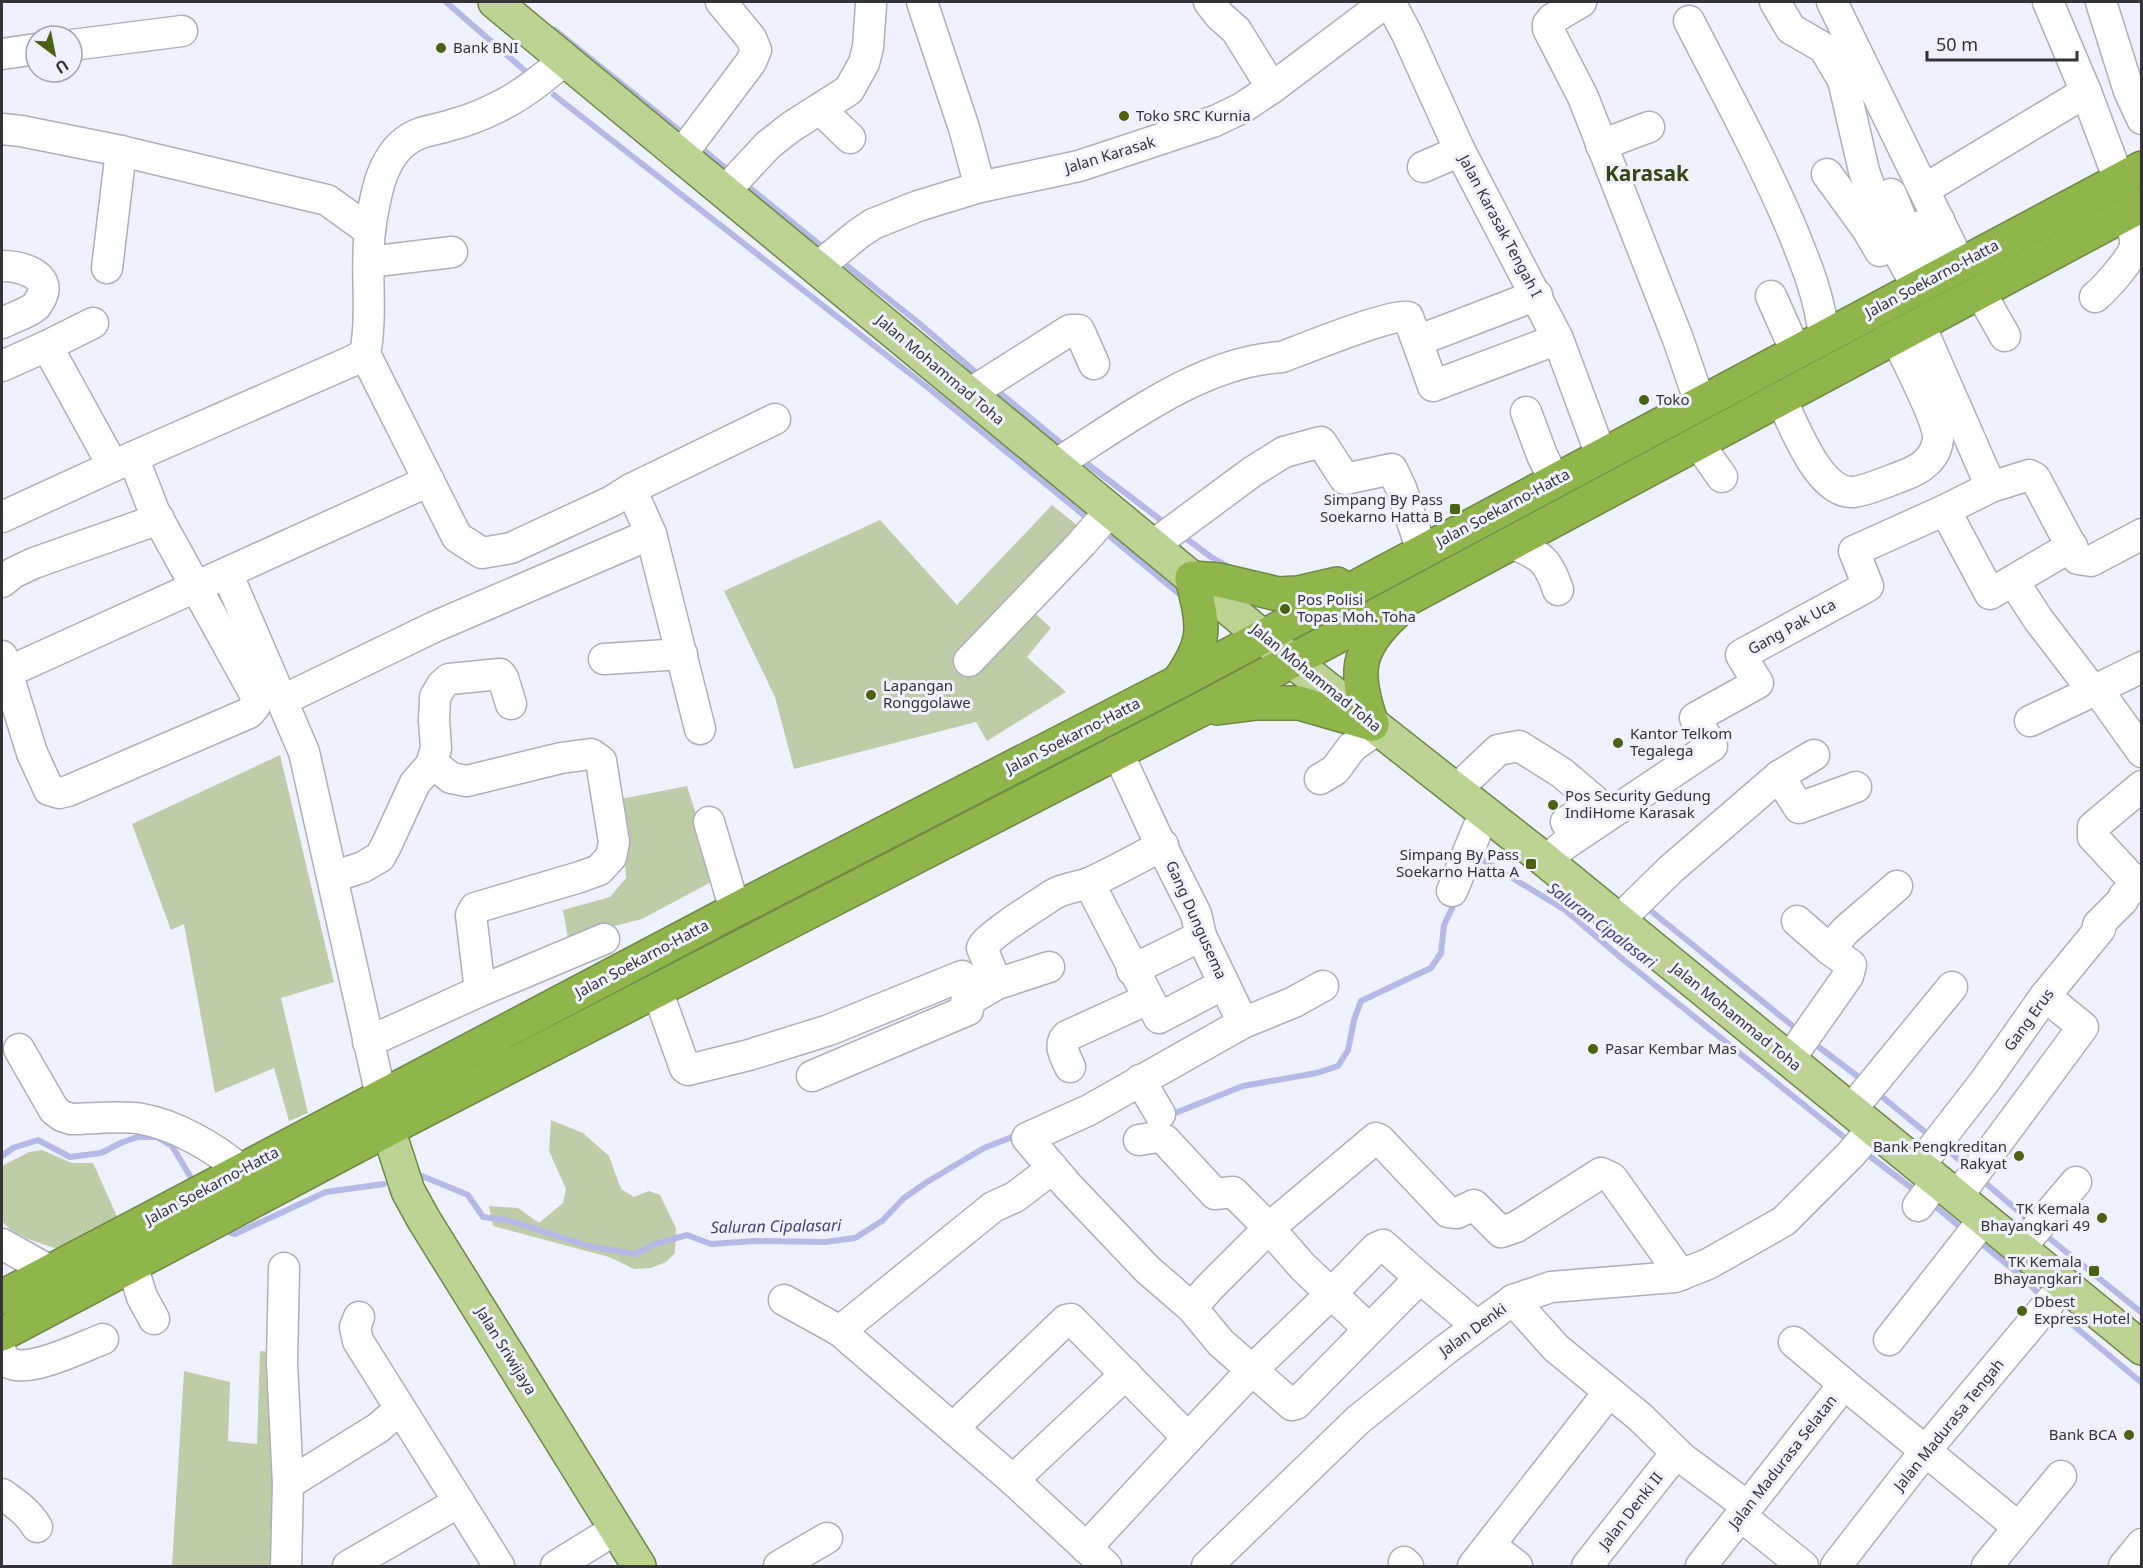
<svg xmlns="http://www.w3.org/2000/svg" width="2143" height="1568" viewBox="0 0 2143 1568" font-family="'Noto Sans',sans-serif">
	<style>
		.green { fill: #becda8 }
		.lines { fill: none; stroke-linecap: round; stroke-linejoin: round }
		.stream { stroke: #b5b9e5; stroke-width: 6 }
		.minor-casing { stroke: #adafbb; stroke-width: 33 }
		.major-casing { stroke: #6f8844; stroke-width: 36 }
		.highway-casing { stroke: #6f8844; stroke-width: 36 }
		.minor { stroke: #fff; stroke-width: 30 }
		.major { stroke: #bcd393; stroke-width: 33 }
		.highway { stroke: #90b54b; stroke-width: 33 }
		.poi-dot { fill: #4a6313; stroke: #f0f1fe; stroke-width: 2 }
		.labels { text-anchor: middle; stroke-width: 6; stroke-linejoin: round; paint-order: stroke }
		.poi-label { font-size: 15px; fill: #333338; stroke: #f0f1fe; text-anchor: start }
		.street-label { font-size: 15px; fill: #333338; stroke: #f0f1fe }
		.water-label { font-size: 16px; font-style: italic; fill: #41427a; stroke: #f0f1fe }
		.district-label { font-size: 21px; font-weight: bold; fill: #354712; stroke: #f0f1fe }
	</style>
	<rect width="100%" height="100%" fill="#f0f1fe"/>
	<g class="green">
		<polygon points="1052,505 1092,537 1028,607 1051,628 1027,657 1066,692 987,741 976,722 794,769 775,697 724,591 880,520 957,605"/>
		<polygon points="280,755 334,982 281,998 308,1113 289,1121 274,1068 215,1093 184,924 171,930 132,824"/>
		<polygon points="687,786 717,879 642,919 568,938 563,910 610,897 626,878 621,799"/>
		<polygon points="551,1120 583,1133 609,1156 621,1189 634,1197 649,1191 660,1195 676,1228 675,1253 666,1262 651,1268 634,1269 609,1257 493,1226 489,1206 518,1208 539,1223 563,1203 566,1189 549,1151"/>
		<path d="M42 1150 72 1163H93L120 1223 58 1249C40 1243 13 1236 2 1221V1166L29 1152Z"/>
		<polygon points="260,1351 290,1354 281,1566 172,1566 184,1371 230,1382 228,1441 257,1444"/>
	</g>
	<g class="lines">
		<g class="stream">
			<polyline points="446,2 524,70"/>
			<polyline points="555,30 685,135"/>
			<polyline points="554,95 927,387 1091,521"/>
			<polyline points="699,146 730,172"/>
			<polyline points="744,183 825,249"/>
			<polyline points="840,260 920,324 980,376"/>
			<polyline points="994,388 1067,448"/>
			<polyline points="1081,459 1166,524"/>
			<polyline points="1102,530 1178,593"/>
			<polyline points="1180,534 1211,557 1229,567"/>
			<polyline points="1475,864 1483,860 1565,910 1620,957 1850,1142"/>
			<polyline points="1646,907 1799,1031"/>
			<polyline points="1811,1041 1865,1082"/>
			<polyline points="1875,1091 1930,1136"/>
			<polyline points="1170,1115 1243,1086 1317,1073 1338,1066 1348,1050 1354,1020 1361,1001 1431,968 1441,953 1444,925 1456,900"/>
			<polyline points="1945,1148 1969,1168"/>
			<polyline points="1863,1151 1917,1192"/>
			<polyline points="2,1156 13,1148 38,1140 70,1157 101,1153 123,1142 138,1137 157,1137 172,1146 190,1176"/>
			<polyline points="422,1176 468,1195 483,1217 508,1220 588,1246 635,1254 655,1244 687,1235 711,1244 755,1241 825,1242 855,1238 882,1221 904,1198 927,1182 984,1148 1020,1134"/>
			<polyline points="1982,1180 2031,1222"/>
			<polyline points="1931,1203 1965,1231"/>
			<polyline points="231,1233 235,1234 326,1192 384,1184"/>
			<polyline points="2044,1234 2142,1313"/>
			<polyline points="1978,1241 2025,1279 2042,1298"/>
			<polyline points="2055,1310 2142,1383"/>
		</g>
		<g class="minor-casing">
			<g id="minor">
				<polyline points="922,2 964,128 980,187"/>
				<polyline points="1209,2 1220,16 1236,30 1272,88"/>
				<polyline points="1390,2 1407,34 1460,151 1558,339 1601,455"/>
				<polyline points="1581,2 1552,19 1548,24 1548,29 1583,97 1678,339 1700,403"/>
				<polyline points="1775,2 1791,29 1824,48 1843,80 1864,171 1882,222 1917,287"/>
				<polyline points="1832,2 1960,264"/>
				<polyline points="2048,2 2086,92 2119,180"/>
				<polyline points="2101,2 2129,91 2142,119"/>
				<path d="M1689 21C1724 89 1761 157 1791 227 1806 264 1820 297 1824 337"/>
				<polyline points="72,45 182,31"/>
				<polyline points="2,54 36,49"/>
				<polyline points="821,110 850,138"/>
				<polyline points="2,129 21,131 121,151 327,200 370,231"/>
				<polyline points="1601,145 1649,127"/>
				<polyline points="681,155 751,62 756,50 751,38 721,2"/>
				<polyline points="1423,167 1460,151"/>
				<polyline points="1827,174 1867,229 1880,251"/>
				<polyline points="1925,189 2086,92"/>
				<polyline points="725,191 768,145 791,127 849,90 864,63 868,47 871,5"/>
				<polyline points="1891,194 1904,226 1913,229 1939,220"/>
				<polyline points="1913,229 1938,276"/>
				<polyline points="369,262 452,252"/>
				<path d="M2 266C19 266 53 274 41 298 40 299 37 305 36 306 28 313 12 318 2 323"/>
				<polyline points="107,268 121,151"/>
				<polyline points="817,268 858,234 873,224 918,206 980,187 1079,166 1215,121 1242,108 1272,88 1386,2"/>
				<polyline points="1980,292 2005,336"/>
				<polyline points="1771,296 1796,352"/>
				<path d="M2095 297C2105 289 2133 258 2135 245 2136 234 2130 223 2127 213"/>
				<polyline points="1920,325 1991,487"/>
				<polyline points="1417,341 1433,386 1558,339"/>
				<polyline points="47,346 93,323"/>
				<polyline points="365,354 457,537 482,553 511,548 612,501 631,489 651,534"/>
				<polyline points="2,366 47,346 113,466"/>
				<polyline points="969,394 1070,330 1079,330 1094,364"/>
				<path d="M1781 399C1794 425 1819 495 1854 492 1868 490 1889 481 1902 476 1920 470 1936 459 1938 439 1939 420 1905 358 1896 337"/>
				<polyline points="1526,412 1542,455 1554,480"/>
				<polyline points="1698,443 1722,477"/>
				<path d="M1055 465C1122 423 1201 361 1282 357 1303 349 1392 313 1408 317L1417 341 1537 295"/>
				<polyline points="631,489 775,419"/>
				<polyline points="1945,510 1990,594 2072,546"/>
				<path d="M2 517 133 457 352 361 365 354C373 313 365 271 370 230 375 197 381 151 416 135 426 130 440 129 451 125 467 121 484 114 498 107 523 95 544 77 565 60"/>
				<path d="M1512 543C1541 556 1548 559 1558 590"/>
				<polyline points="1152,546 1252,472 1284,452 1321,442 1345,479 1392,469 1401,488 1422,551"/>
				<polyline points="227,573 304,752 381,1096"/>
				<polyline points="2,582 13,573 34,563 159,519"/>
				<polyline points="2014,582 2038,619 2093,691 2142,667"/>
				<polyline points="2,656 32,753 49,790 59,793 68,791 249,713 255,706 256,696 154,511 133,457"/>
				<polyline points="604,659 682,654"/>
				<polyline points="969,661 1082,543 1110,511"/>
				<polyline points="8,672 429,481"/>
				<polyline points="2097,689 2142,752"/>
				<polyline points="283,700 434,627 651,534 700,729"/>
				<polyline points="2030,721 2093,691"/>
				<polyline points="1117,751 1155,833 1196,914 1201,936 1243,1023"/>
				<polyline points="1779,776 1799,808 1856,787"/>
				<polyline points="1320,779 1335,770 1352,747 1378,729"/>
				<polyline points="1456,790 1498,750 1519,746 1562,773 1596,802 1566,822"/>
				<polyline points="709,822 735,910"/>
				<polyline points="1546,861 1564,845 1712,746 1695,718 1758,683 1741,655 1868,586 1854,551 1945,510 1991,487 2029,475 2035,478 2078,559 2091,561 2142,534"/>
				<polyline points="333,877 363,867 380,857 386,846 415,783 431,765 436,748 434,720 435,697 442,685 449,679 500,674 503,678 511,704"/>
				<polyline points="1089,883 1159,1018 1224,984"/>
				<polyline points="2137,884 2093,837 2093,827 2142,786"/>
				<polyline points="1452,891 1478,828 1488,815"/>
				<polyline points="1618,921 1671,869 1779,776 1814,755"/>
				<polyline points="1797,921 1829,949"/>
				<polyline points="1132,970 1201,936"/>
				<path d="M997 984 982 948C984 938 1042 902 1054 894 1064 888 1078 887 1089 883 1114 872 1138 858 1163 845"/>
				<polyline points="1323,986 1294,1002 1243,1023 1089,1110 1027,1138 1068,1186 1148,1270 1192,1308 1221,1343 1292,1405 1296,1404 1420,1278 1477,1326"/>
				<polyline points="657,990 685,1068 688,1070 749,1055 829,1030 962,976 973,999"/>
				<polyline points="480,991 604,939"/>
				<polyline points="368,1042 480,991 471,915 475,908 580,877 599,870 611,857 614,842 601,761 591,754 561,758 467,781 451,778 441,770 431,765"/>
				<path d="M19 1049 54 1110 62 1116 71 1119C91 1119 122 1115 142 1119 176 1125 215 1148 241 1170"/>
				<polyline points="1789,1060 1848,976 1851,965 1829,949 1846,930 1897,886"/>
				<path d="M1070 1067C1066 1057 1057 1045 1067 1036L1148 999"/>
				<polyline points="812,1076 968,1010 966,1002 997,984 1049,967"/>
				<polyline points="1140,1080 1160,1114"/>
				<polyline points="1851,1110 1952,987"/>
				<polyline points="1139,1140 1157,1137 1165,1140 1215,1194 1233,1192 1269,1228 1303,1267 1369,1329"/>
				<polyline points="1919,1166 1985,1081 2045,996 2100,929 2098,925 2123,900 2124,896 2142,880"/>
				<polyline points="1957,1197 2083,1027 2045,996"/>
				<polyline points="1918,1206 1937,1180"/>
				<polyline points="2,1244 50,1271"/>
				<polyline points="2020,1248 2076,1182"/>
				<polyline points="132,1265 142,1297 154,1319"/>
				<polyline points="284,1268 282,1363 288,1484 286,1566"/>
				<polyline points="784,1300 840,1331 1013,1480 1106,1566"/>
				<polyline points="1513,1300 1556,1348 1640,1417 1682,1458"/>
				<polyline points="1192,1308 1208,1289 1269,1228 1376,1138 1380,1140 1448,1212 1457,1213 1474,1205 1501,1232 1516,1227 1601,1173 1612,1178 1681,1275"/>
				<polyline points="359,1317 355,1327 358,1341 499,1566"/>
				<polyline points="840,1331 993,1207 1015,1197 1053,1168"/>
				<polyline points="1889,1340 1984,1219"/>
				<polyline points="1794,1342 1844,1384"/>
				<path d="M2 1354C11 1384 83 1346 103 1339"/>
				<polyline points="953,1428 1066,1320 1071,1319 1188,1438 1086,1548"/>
				<polyline points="1188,1438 1252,1370 1331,1294 1376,1248 1383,1245 1420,1278"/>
				<polyline points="1013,1480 1126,1374"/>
				<polyline points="288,1484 378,1428 400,1409"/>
				<path d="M2 1494C16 1504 28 1512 37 1527"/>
				<polyline points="1741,1516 1803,1566"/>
				<polyline points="1490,1545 1517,1566"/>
				<polyline points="1404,1562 1408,1566"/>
				<polyline points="348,1566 459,1502"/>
				<polyline points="556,1566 616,1529"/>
				<polyline points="779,1566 827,1538"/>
				<polyline points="1207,1566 1358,1420 1445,1350 1513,1300 1551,1287 1675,1277 1708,1264 1784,1221 1851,1154 1873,1128"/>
				<polyline points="1473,1566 1609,1392"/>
				<polyline points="1587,1566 1669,1462 1676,1456 1682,1458 1747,1506"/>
				<polyline points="1701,1566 1844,1384 2018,1527"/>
				<polyline points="1836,1566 1926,1450 2064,1285"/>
				<polyline points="1987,1566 2061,1476"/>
				<polyline points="2124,1566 2142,1544"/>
			</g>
		</g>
		<g class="major-casing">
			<g id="major">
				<polyline points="495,2 1291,660 1540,856 2142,1348"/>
				<polyline points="388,1129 408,1191 424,1220 639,1566"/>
			</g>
		</g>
		<g class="highway-casing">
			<g id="highway">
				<path d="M1178 682C1208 641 1204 626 1192 578L1219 580 1278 594 1298 593 1337 584"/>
				<polyline points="1217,708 1257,703 1299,703 1372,724"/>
				<path d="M1372 724C1354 674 1355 650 1395 613"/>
				<polyline points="2,1297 735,910 1178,682 2142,168"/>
				<polyline points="2,1334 398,1124 1200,710 2142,205"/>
			</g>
		</g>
		<use href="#minor" class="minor"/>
		<use href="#major" class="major"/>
		<use href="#highway" class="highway"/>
	</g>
	<g class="poi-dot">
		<circle cx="441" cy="48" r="6"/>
		<circle cx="1124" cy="116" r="6"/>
		<circle cx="1644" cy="400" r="6"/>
		<rect x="1449" y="503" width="12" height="12" rx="3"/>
		<circle cx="1285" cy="609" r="6"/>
		<circle cx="871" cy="695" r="6"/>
		<circle cx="1618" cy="743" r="6"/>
		<circle cx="1553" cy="805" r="6"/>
		<rect x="1525" y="858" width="12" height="12" rx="3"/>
		<circle cx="1593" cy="1049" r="6"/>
		<circle cx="2019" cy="1156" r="6"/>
		<circle cx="2102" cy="1218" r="6"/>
		<rect x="2088" y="1265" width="12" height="12" rx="3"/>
		<circle cx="2022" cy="1311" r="6"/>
		<circle cx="2129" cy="1435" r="6"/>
	</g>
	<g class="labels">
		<g class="poi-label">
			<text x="453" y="53">Bank BNI</text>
			<text x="1136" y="121">Toko SRC Kurnia</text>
			<text x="1656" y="405">Toko</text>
			<text x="1443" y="505" text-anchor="end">Simpang By Pass<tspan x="1443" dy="17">Soekarno Hatta B</tspan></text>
			<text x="1297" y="605">Pos Polisi<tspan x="1297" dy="17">Topas Moh. Toha</tspan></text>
			<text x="883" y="691">Lapangan<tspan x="883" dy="17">Ronggolawe</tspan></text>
			<text x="1630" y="739">Kantor Telkom<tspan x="1630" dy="17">Tegalega</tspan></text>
			<text x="1565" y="801">Pos Security Gedung<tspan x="1565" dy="17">IndiHome Karasak</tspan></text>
			<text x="1519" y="860" text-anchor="end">Simpang By Pass<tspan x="1519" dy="17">Soekarno Hatta A</tspan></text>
			<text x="1605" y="1054">Pasar Kembar Mas</text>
			<text x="2007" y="1152" text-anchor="end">Bank Pengkreditan<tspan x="2007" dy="17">Rakyat</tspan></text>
			<text x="2090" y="1214" text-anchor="end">TK Kemala<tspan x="2090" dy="17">Bhayangkari 49</tspan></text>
			<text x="2082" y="1267" text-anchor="end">TK Kemala<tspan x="2082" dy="17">Bhayangkari</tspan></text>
			<text x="2034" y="1307">Dbest<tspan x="2034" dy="17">Express Hotel</tspan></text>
			<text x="2117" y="1440" text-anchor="end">Bank BCA</text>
		</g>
		<g class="street-label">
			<text transform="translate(1110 155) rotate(-17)" y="5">Jalan Karasak</text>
			<text transform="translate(1500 226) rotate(62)" y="5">Jalan Karasak Tengah I</text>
			<text transform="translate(1932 279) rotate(-28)" y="5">Jalan Soekarno-Hatta</text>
			<text transform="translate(940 370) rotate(40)" y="5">Jalan Mohammad Toha</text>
			<text transform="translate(1503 508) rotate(-28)" y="5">Jalan Soekarno-Hatta</text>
			<text transform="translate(1792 627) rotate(-29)" y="5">Gang Pak Uca</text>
			<text transform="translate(1316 678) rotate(39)" y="5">Jalan Mohammad Toha</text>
			<text transform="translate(1073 736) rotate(-27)" y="5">Jalan Soekarno-Hatta</text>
			<text transform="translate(1196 920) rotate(66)" y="5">Gang Dungusema</text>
			<text transform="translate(642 959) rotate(-28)" y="5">Jalan Soekarno-Hatta</text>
			<text transform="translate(1736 1017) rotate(39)" y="5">Jalan Mohammad Toha</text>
			<text transform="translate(2029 1020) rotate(-54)" y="5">Gang Erus</text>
			<text transform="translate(212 1186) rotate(-28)" y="5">Jalan Soekarno-Hatta</text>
			<text transform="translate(1473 1330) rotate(-36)" y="5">Jalan Denki</text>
			<text transform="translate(506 1351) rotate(58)" y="5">Jalan Sriwijaya</text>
			<text transform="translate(1949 1425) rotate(-51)" y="5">Jalan Madurasa Tengah</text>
			<text transform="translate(1783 1462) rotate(-52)" y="5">Jalan Madurasa Selatan</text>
			<text transform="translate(1631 1511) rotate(-52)" y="5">Jalan Denki II</text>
		</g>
		<g class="water-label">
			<text transform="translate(1602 925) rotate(37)" y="6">Saluran Cipalasari</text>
			<text transform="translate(776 1226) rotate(-1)" y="6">Saluran Cipalasari</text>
		</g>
		<g class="district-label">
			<text x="1647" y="181">Karasak</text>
		</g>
	</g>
	<rect width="2143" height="1568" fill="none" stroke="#333338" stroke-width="6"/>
	<g transform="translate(54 54) rotate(148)"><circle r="28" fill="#f0f1fe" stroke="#a4a5af" stroke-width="1.5"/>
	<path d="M0-4.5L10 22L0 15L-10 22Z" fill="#4a6313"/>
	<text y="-9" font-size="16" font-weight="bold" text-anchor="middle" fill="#333338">U</text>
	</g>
	<path d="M1927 51v9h150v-9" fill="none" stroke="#333338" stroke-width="3"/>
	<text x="1936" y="51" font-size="18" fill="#333338" stroke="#f0f1fe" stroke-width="4.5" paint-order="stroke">50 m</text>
</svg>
